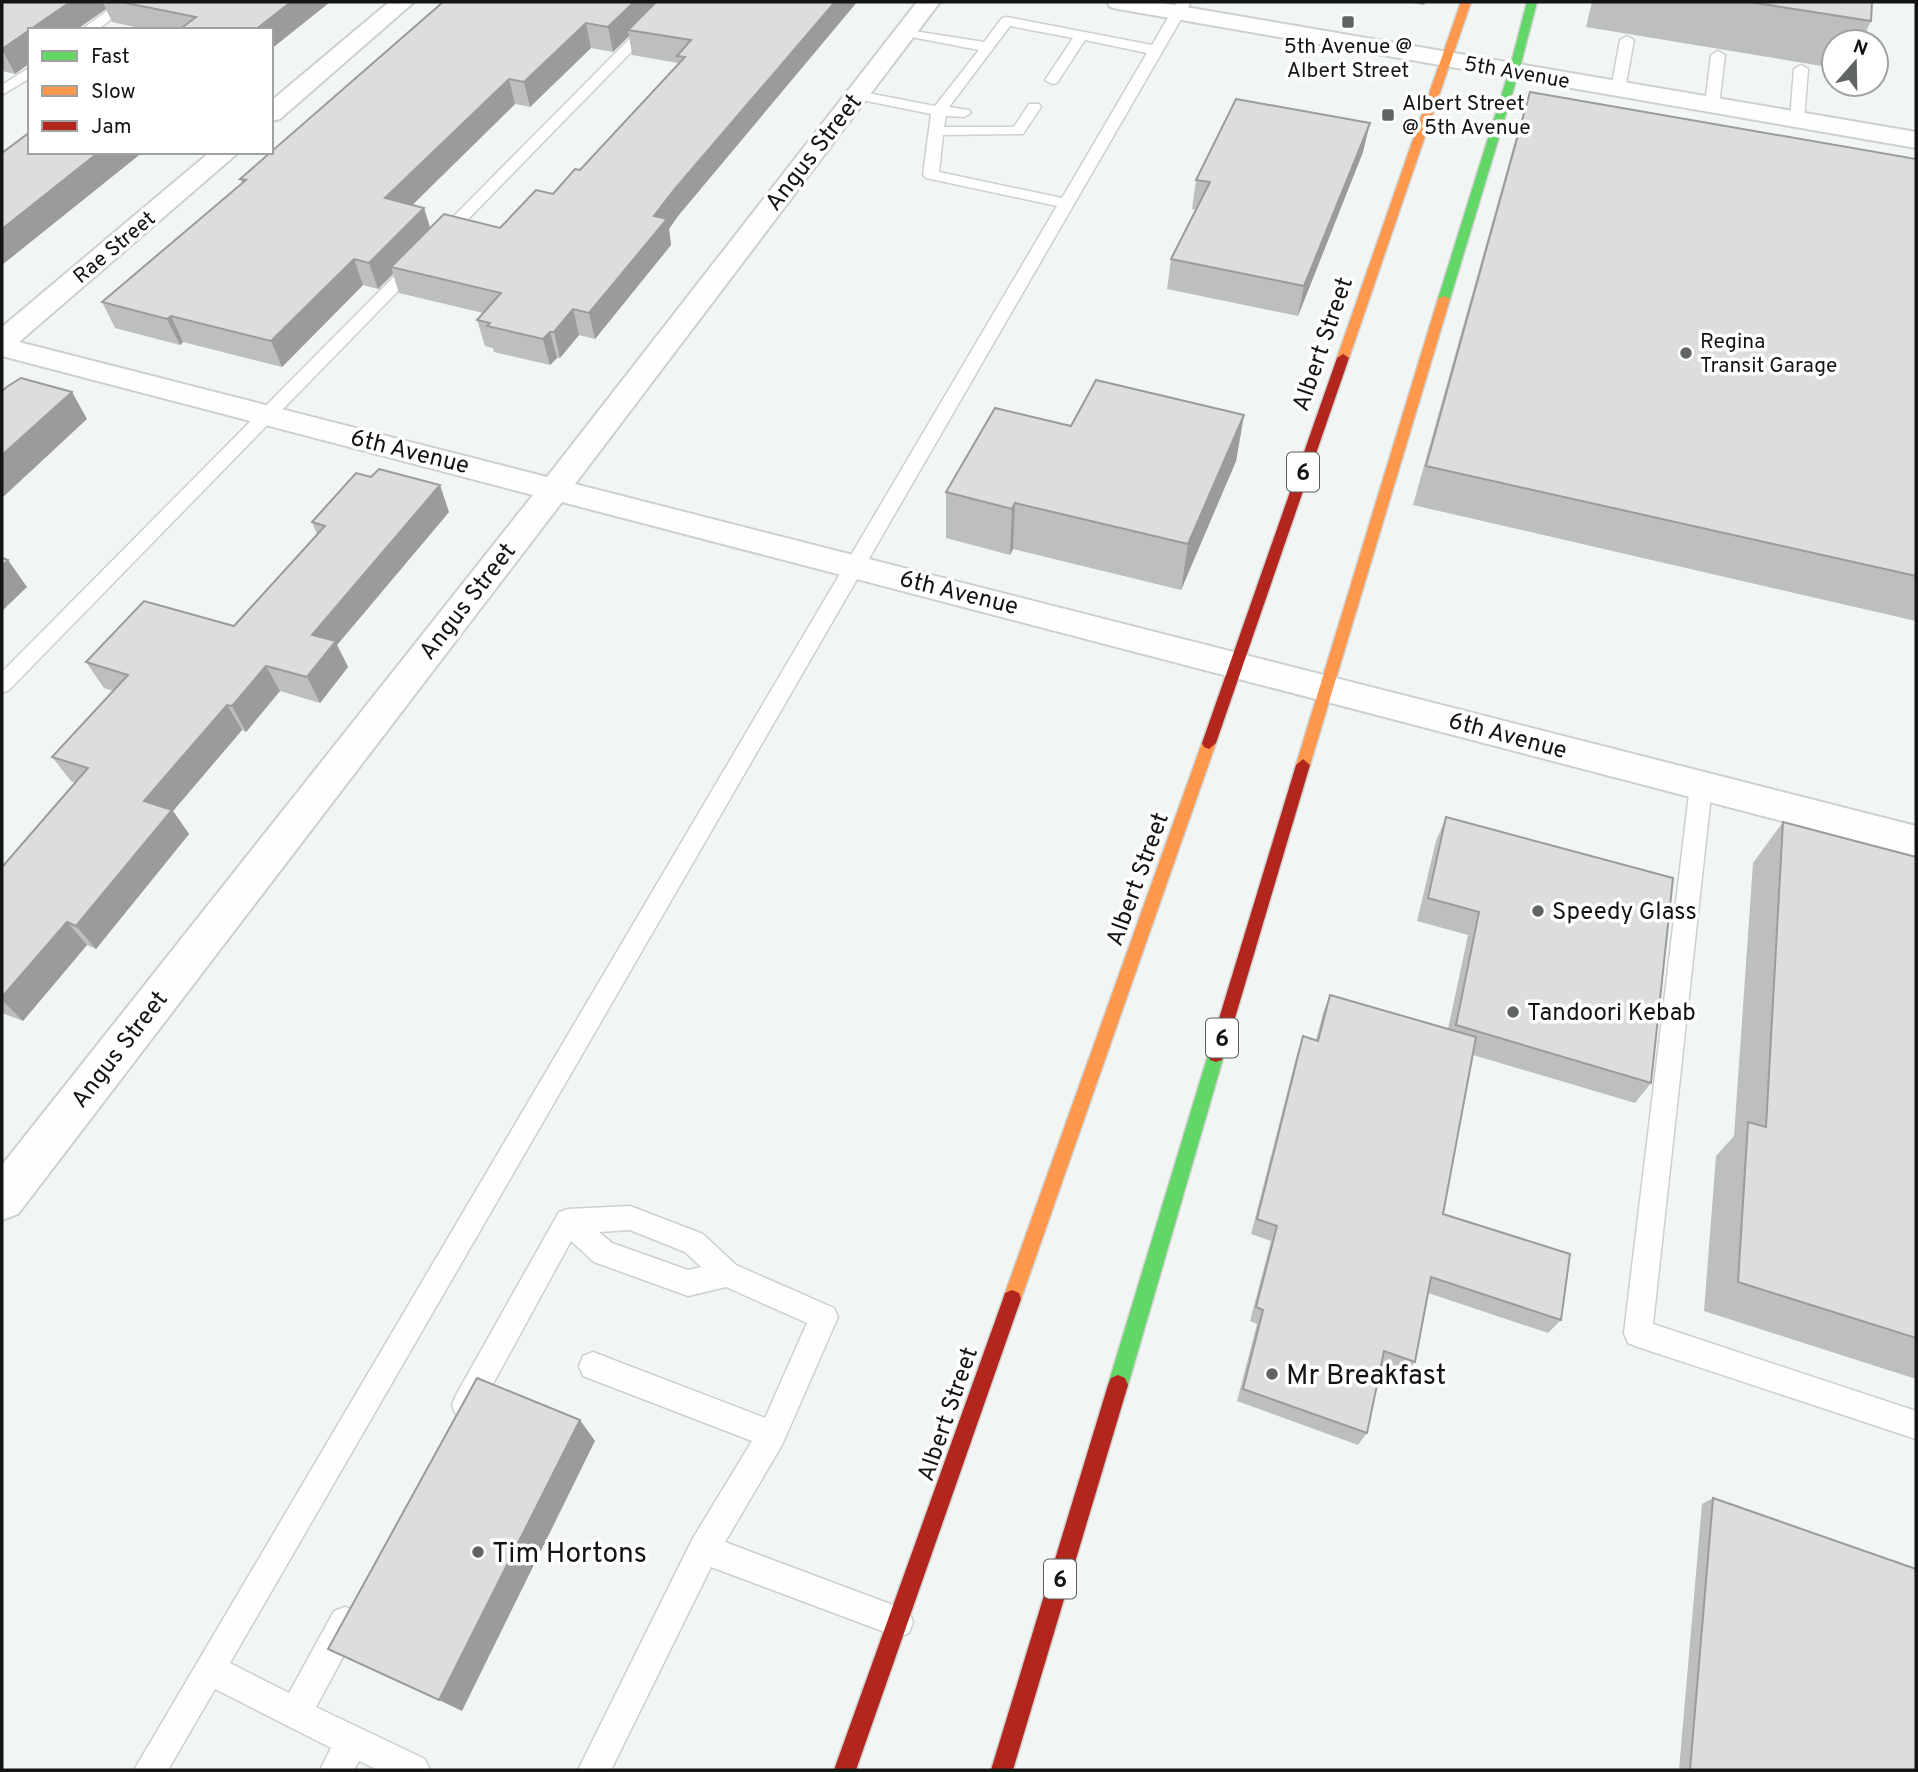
<svg xmlns="http://www.w3.org/2000/svg" width="1918" height="1772" viewBox="0 0 1918 1772" font-family="Overpass,sans-serif">
	<style>
		.lines { fill: none; stroke-linecap: round; stroke-linejoin: round }
		.lane-casing { stroke: #ccd0cf; stroke-width: 3 }
		.street-casing { stroke: #ccd0cf; stroke-width: 4 }
		.fast-casing { stroke: #cfd2d1; stroke-width: 3 }
		.slow-casing { stroke: #cfd2d1; stroke-width: 3 }
		.jam-casing { stroke: #cfd2d1; stroke-width: 3 }
		.lane { fill: #fdfefd; fill-rule: evenodd }
		.street { fill: #fdfefd; fill-rule: evenodd }
		.fast { fill: #63d668; fill-rule: evenodd }
		.slow { fill: #ff974d; fill-rule: evenodd }
		.jam { fill: #b3261e; fill-rule: evenodd }
		.wall { fill: #bdbfbd; fill-rule: evenodd }
		.shaded-wall { fill: #9a9b9a }
		.building { fill: #dcdedc; stroke: #9a9b9a; stroke-width: 2 }
		.poi-dot { fill: #606462; stroke: #fff; stroke-width: 2.5 }
		.labels { text-anchor: middle; stroke-width: 7; stroke-linejoin: round; paint-order: stroke }
		.far-poi-label { font-size: 21px; fill: #121514; stroke: #fff; text-anchor: start }
		.far-street-label { font-size: 21px; fill: #121514; stroke: #fff }
		.shield { fill: #fff; stroke: #595b5a; stroke-width: 2 }
		.shield-label { font-size: 23px; font-weight: bold; fill: #121514 }
		.street-label { font-size: 24px; fill: #121514; stroke: #fff }
		.poi-label { font-size: 24px; fill: #121514; stroke: #fff; text-anchor: start }
		.near-poi-label { font-size: 28px; fill: #121514; stroke: #fff; text-anchor: start }
	</style>
	<rect width="100%" height="100%" fill="#f1f6f4"/>
	<g class="lines">
		<g class="lane-casing">
			<g id="lane">
				<polygon points="119,2 134,2 97,30 81,30"/>
				<polygon points="666,2 680,2 9,690 2,693 2,672"/>
				<path d="M1177 2H1191L230 1663 289 1693 334 1611 345 1607 356 1611 360 1622 356 1633 316 1707 425 1759 430 1770H378L359 1761 354 1770H320L331 1748 215 1689 168 1770H134L1057 206 926 178 923 175 931 114 857 99 850 95 857 91 935 106 979 50 901 35V29L984 42 1002 18 1007 17 1152 45ZM1010 26 1073 38 1045 80 1052 84 1057 83 1085 40 1147 53 1062 198 939 172 943 135 1023 134 1041 107 1039 104H1029L1014 127H944L946 116 964 117 971 113 969 110 949 107Z"/>
				<polygon points="1627,36 1634,40 1625,89 1618,93 1611,89 1620,40"/>
				<polygon points="1718,51 1725,55 1719,105 1712,109 1705,105 1711,55"/>
				<polygon points="1801,65 1808,69 1804,120 1797,124 1790,120 1794,69"/>
				<polygon points="30,67 30,78 2,95 2,85"/>
				<polygon points="1701,778 1709,780 1712,786 1653,1324 1916,1411 1916,1439 1638,1347 1628,1343 1624,1333 1690,786 1693,780"/>
				<path d="M630 1206 703 1234 736 1265 834 1308 838 1317 782 1445 725 1542 909 1611 913 1622 909 1633 898 1637 711 1567 611 1770H578L693 1538 752 1441 583 1376 579 1366 583 1356 593 1352 765 1418 807 1323 726 1287 688 1296 594 1262 571 1241 476 1415 466 1419 456 1415 452 1405 456 1395 559 1212 568 1209ZM630 1230 685 1252 701 1267 688 1270 612 1243 599 1232Z"/>
			</g>
		</g>
		<g class="street-casing">
			<g id="street">
				<polygon points="389,2 414,2 280,119 271,121 271,101"/>
				<polygon points="917,2 940,2 575,484 1916,826 1916,856 562,502 18,1214 2,1220 2,1165 533,495 2,356 2,327 210,152 239,152 19,342 547,477"/>
				<polygon points="1107,2 1156,2 1916,132 1916,148 1118,9 1110,7"/>
			</g>
		</g>
		<g class="fast-casing">
			<g id="fast">
				<polygon points="1527,2 1537,2 1519,71 1450,299 1440,301 1438,299 1509,71"/>
				<polygon points="1216,1048 1222,1050 1224,1055 1128,1385 1125,1392 1118,1395 1111,1392 1108,1385 1208,1055 1210,1050"/>
			</g>
		</g>
		<g class="slow-casing">
			<g id="slow">
				<polygon points="1461,2 1471,2 1349,358 1343,362 1339,361 1337,358"/>
				<polygon points="1444,296 1450,299 1310,765 1303,771 1296,765 1438,299"/>
				<polygon points="1209,737 1216,743 1021,1299 1019,1305 1012,1308 1005,1305 1003,1299 1202,743"/>
			</g>
		</g>
		<g class="jam-casing">
			<g id="jam">
				<polygon points="1343,354 1349,358 1216,743 1209,749 1204,747 1202,743 1337,358"/>
				<polygon points="1303,759 1310,765 1224,1055 1222,1060 1216,1062 1210,1060 1208,1055 1296,765"/>
				<polygon points="1012,1290 1019,1293 1021,1299 856,1770 834,1770 1003,1299 1005,1293"/>
				<polygon points="1118,1375 1125,1378 1128,1385 1013,1770 991,1770 1108,1385 1111,1378"/>
			</g>
		</g>
		<use href="#lane" class="lane"/>
		<use href="#street" class="street"/>
		<use href="#fast" class="fast"/>
		<use href="#slow" class="slow"/>
		<use href="#jam" class="jam"/>
	</g>
	<g class="wall">
		<polygon points="2,2 330,2 271,49 271,30 148,30 112,22 106,9 76,30 30,30 30,63 15,74 2,71"/>
		<path d="M443 2H857L678 216 669 229 671 245 595 339 579 335 560 358H557L550 365 494 352 493 348 485 346 477 320 483 313 399 293 393 274 378 289 363 285 282 367 183 342 180 345 115 328 102 302 242 183 240 179ZM629 36 632 55 678 63V65L580 170 553 194 500 228H430L424 208 412 205 515 104 530 107 591 48 613 52Z"/>
		<polygon points="1406,2 1426,2 1424,5"/>
		<polygon points="1592,2 1872,2 1871,21 1861,42 1834,42 1834,68 1586,27"/>
		<polygon points="1530,92 1916,159 1916,621 1413,505 1518,130"/>
		<polygon points="1363,152 1298,316 1167,289 1171,259 1196,210 1192,209 1196,180"/>
		<polygon points="1244,415 1236,461 1181,590 1013,549 1010,555 946,538 946,492 1071,426"/>
		<polygon points="449,512 337,645 348,667 320,703 280,691 246,732 242,730 173,811 189,834 96,949 87,945 23,1021 2,1013 2,867 75,783 71,781 52,757 113,691 104,688 86,662 234,626 317,534 312,522"/>
		<polygon points="1446,817 1651,1083 1635,1103 1473,1055 1443,1214 1561,1320 1548,1333 1428,1293 1415,1362 1405,1374 1381,1366 1367,1433 1358,1445 1237,1401 1257,1324 1250,1321 1271,1241 1251,1234 1297,1054 1303,1036 1316,1040 1323,1013 1330,995 1448,1029 1468,935 1417,921 1436,841"/>
		<polygon points="1783,822 1916,857 1916,1379 1704,1311 1716,1156 1734,1136 1753,863"/>
		<polygon points="1713,1498 1916,1770 1679,1770 1702,1504"/>
	</g>
	<g class="shaded-wall">
		<polygon points="70,2 103,2 106,9 76,30 30,30"/>
		<polygon points="291,2 330,2 271,49 271,30 255,30"/>
		<polygon points="634,2 663,2 628,30 629,36 613,52 608,27"/>
		<polygon points="835,2 857,2 678,216 669,229 671,245 595,339 589,313 654,216 674,190"/>
		<polygon points="586,23 591,48 530,107 524,82"/>
		<polygon points="30,30 30,63 15,74 2,49"/>
		<polygon points="509,79 515,104 393,224 385,198"/>
		<polygon points="1370,123 1363,152 1298,316 1304,286"/>
		<polygon points="99,152 143,152 2,265 2,229"/>
		<polygon points="424,208 432,234 391,267 393,274 378,289 369,263"/>
		<polygon points="354,259 363,285 282,367 271,341"/>
		<polygon points="573,309 579,335 560,358 554,332"/>
		<polygon points="171,316 183,342 180,345 167,319"/>
		<polygon points="550,332 557,358 550,365 543,339"/>
		<polygon points="72,392 87,419 2,498 2,455"/>
		<polygon points="1244,415 1236,461 1181,590 1188,544"/>
		<polygon points="440,485 449,512 337,645 348,667 320,703 307,677 312,635"/>
		<polygon points="1015,503 1013,549 1010,555 1012,509"/>
		<polygon points="8,560 27,587 2,611 2,566"/>
		<polygon points="266,666 280,691 246,732 232,706"/>
		<polygon points="227,705 242,730 173,811 189,834 96,949 76,926 144,801"/>
		<polygon points="67,922 87,945 23,1021 2,1000 2,997"/>
		<polygon points="580,1420 595,1441 462,1711 439,1700"/>
	</g>
	<g class="building">
		<polygon points="2,2 70,2 2,49"/>
		<polygon points="121,2 291,2 255,30 179,30 196,17"/>
		<polygon points="443,2 634,2 608,27 586,23 524,82 509,79 385,198 424,208 369,263 354,259 271,341 171,316 167,319 102,302 246,180 240,179"/>
		<polygon points="656,2 835,2 674,190 654,216 667,219 589,313 573,309 554,332 550,332 543,339 487,326 490,323 477,320 501,293 391,267 444,214 500,228 536,190 553,194 575,169 580,170 685,57 677,56 691,40 628,30"/>
		<polygon points="1750,2 1872,2 1871,21"/>
		<polygon points="1530,92 1916,159 1916,576 1426,466"/>
		<polygon points="1236,99 1370,123 1304,286 1171,259 1210,182 1196,180"/>
		<polygon points="30,132 30,152 99,152 2,229 2,153"/>
		<polygon points="21,378 72,392 2,455 2,391 8,386"/>
		<polygon points="1096,380 1244,415 1188,544 1015,503 1012,509 946,492 995,408 1071,426"/>
		<polygon points="379,469 440,485 312,635 336,641 307,677 266,666 232,706 227,705 144,801 172,810 76,926 67,922 2,997 2,867 88,768 52,757 128,675 86,662 144,601 234,626 325,526 312,522 356,473 371,477"/>
		<polygon points="2,558 8,560 2,566"/>
		<polygon points="1446,817 1673,878 1651,1083 1456,1025 1479,912 1428,898"/>
		<polygon points="1783,822 1916,857 1916,1338 1738,1282 1748,1122 1766,1127"/>
		<polygon points="1330,995 1476,1037 1443,1214 1570,1254 1561,1320 1431,1277 1415,1362 1384,1351 1367,1433 1243,1389 1263,1310 1256,1307 1277,1226 1257,1219 1303,1036 1318,1041"/>
		<polygon points="477,1378 580,1420 439,1700 328,1649"/>
		<polygon points="1713,1498 1916,1569 1916,1770 1690,1770"/>
	</g>
	<g class="poi-dot">
		<rect x="1341" y="15" width="14" height="14" rx="3.5"/>
		<rect x="1381" y="108" width="14" height="14" rx="3.5"/>
		<circle cx="1686" cy="353" r="7"/>
		<circle cx="1538" cy="911" r="7"/>
		<circle cx="1513" cy="1012" r="7"/>
		<circle cx="1272" cy="1374" r="7"/>
		<circle cx="478" cy="1552" r="7"/>
	</g>
	<g class="labels">
		<g class="far-poi-label">
			<text x="1348" y="53" text-anchor="middle">5th Avenue @<tspan x="1348" dy="24">Albert Street</tspan></text>
			<text x="1402" y="110">Albert Street<tspan x="1402" dy="24">@ 5th Avenue</tspan></text>
			<text x="1700" y="348">Regina<tspan x="1700" dy="24">Transit Garage</tspan></text>
		</g>
		<g class="far-street-label">
			<text transform="translate(1517 72) rotate(10)" y="7">5th Avenue</text>
			<text transform="translate(114 247) rotate(-40)" y="7">Rae Street</text>
		</g>
		<g class="shield">
			<rect x="1287" y="452.5" width="32" height="39" rx="5"/>
			<rect x="1206" y="1018.5" width="32" height="39" rx="5"/>
			<rect x="1044" y="1559.5" width="32" height="39" rx="5"/>
		</g>
		<g class="shield-label">
			<text x="1303" y="480">6</text>
			<text x="1222" y="1046">6</text>
			<text x="1060" y="1587">6</text>
		</g>
		<g class="street-label">
			<text transform="translate(813 152) rotate(-52)" y="8">Angus Street</text>
			<text transform="translate(1322 344) rotate(-71)" y="8">Albert Street</text>
			<text transform="translate(410 451) rotate(14)" y="8">6th Avenue</text>
			<text transform="translate(959 592) rotate(14)" y="8">6th Avenue</text>
			<text transform="translate(467 601) rotate(-52)" y="8">Angus Street</text>
			<text transform="translate(1508 735) rotate(15)" y="8">6th Avenue</text>
			<text transform="translate(1137 879) rotate(-70)" y="8">Albert Street</text>
			<text transform="translate(119 1049) rotate(-52)" y="8">Angus Street</text>
			<text transform="translate(947 1414) rotate(-71)" y="8">Albert Street</text>
		</g>
		<g class="poi-label">
			<text x="1552" y="919">Speedy Glass</text>
			<text x="1527" y="1020">Tandoori Kebab</text>
		</g>
		<g class="near-poi-label">
			<text x="1286" y="1384">Mr Breakfast</text>
			<text x="492" y="1562">Tim Hortons</text>
		</g>
	</g>
	<rect width="1918" height="1772" fill="none" stroke="#121514" stroke-width="7"/>
	<rect x="28" y="28" width="245" height="126" fill="#ffffff" stroke="#a0a1a1" stroke-width="2"/>
	<rect x="42" y="51" width="35" height="10" fill="#63d668" stroke="#a0a1a1" stroke-width="2"/>
	<text x="91" y="63" font-size="21" fill="#121514">Fast</text>
	<rect x="42" y="86" width="35" height="10" fill="#ff974d" stroke="#a0a1a1" stroke-width="2"/>
	<text x="91" y="98" font-size="21" fill="#121514">Slow</text>
	<rect x="42" y="121" width="35" height="10" fill="#b3261e" stroke="#a0a1a1" stroke-width="2"/>
	<text x="91" y="133" font-size="21" fill="#121514">Jam</text>
	<g transform="translate(1855 63) rotate(20)"><circle r="33" fill="#ffffff" stroke="#a0a1a1" stroke-width="2"/>
	<path d="M0-5L12 26L0 18L-12 26Z" fill="#606462"/>
	<text y="-10" font-size="19" font-weight="bold" text-anchor="middle" fill="#121514">N</text>
	</g>
</svg>
